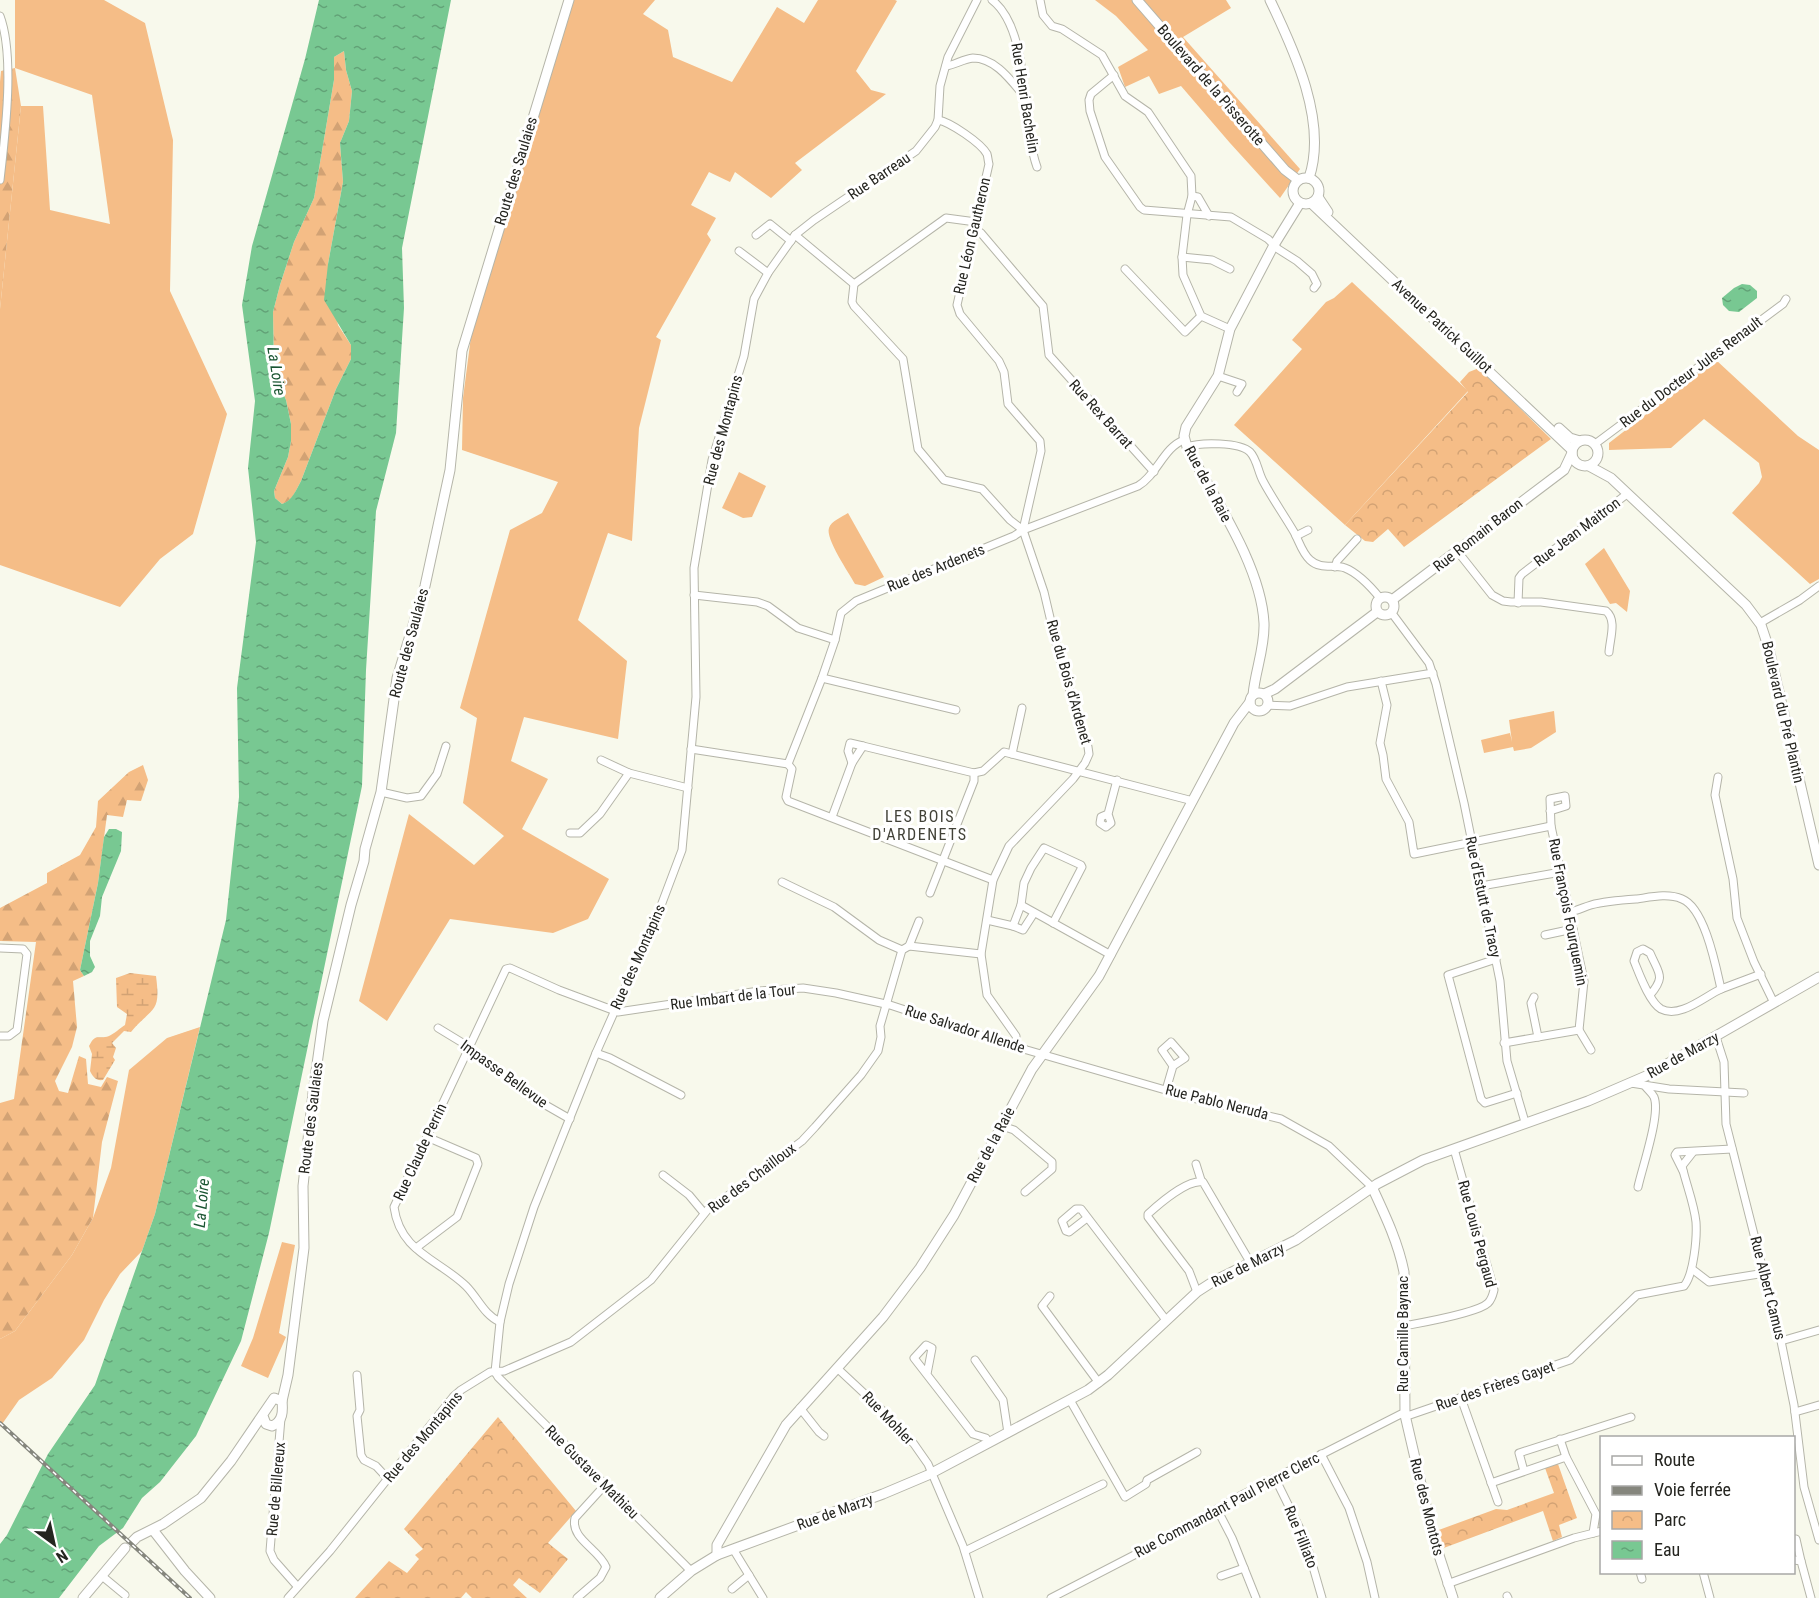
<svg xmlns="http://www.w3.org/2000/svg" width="1819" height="1598" viewBox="0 0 1819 1598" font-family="'Roboto Condensed',sans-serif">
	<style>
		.grass { fill: #f5bd87 }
		.forest { fill: url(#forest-firs) }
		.wetland { fill: url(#wetland-marsh) }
		.park { fill: url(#park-crowns) }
		.water { fill: url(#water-ripples); fill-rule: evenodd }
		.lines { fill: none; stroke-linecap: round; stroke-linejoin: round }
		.street-casing { stroke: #b5b5a9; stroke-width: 9 }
		.secondary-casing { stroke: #b5b5a9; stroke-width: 11 }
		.street { stroke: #fff; stroke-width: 7 }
		.secondary { stroke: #fff; stroke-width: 9 }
		.rail-casing { stroke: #85867d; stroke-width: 4 }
		.rail { stroke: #fff; stroke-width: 1.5; stroke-dasharray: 4.5; stroke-linecap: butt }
		.labels { text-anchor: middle; stroke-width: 6; stroke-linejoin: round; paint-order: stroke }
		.street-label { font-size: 15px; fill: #252520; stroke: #fff }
		.water-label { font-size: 16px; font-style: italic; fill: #1a5532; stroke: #fff }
		.neighbourhood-label { font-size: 16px; letter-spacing: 1.5px; fill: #424238; stroke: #fff }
	</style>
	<defs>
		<pattern id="forest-firs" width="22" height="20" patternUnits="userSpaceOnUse" patternTransform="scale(1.5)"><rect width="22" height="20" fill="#f5bd87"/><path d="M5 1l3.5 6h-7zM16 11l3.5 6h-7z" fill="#d2a274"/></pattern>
		<pattern id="wetland-marsh" width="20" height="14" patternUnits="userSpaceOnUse" patternTransform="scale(1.5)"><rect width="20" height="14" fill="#f5bd87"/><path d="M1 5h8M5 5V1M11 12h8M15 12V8" fill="none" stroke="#d2a274"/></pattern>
		<pattern id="park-crowns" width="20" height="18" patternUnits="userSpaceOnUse" patternTransform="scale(1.5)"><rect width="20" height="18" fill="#f5bd87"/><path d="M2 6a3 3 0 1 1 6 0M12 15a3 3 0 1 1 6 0" fill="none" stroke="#d2a274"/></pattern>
		<pattern id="water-ripples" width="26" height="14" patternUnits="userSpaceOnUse" patternTransform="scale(1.5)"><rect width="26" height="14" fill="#78c892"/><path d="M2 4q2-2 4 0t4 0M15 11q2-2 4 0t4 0" fill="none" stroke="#62a277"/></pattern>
	</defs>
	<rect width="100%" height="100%" fill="#f8f9ec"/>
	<g class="grass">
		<polygon points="15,0 104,0 145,23 173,140 170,291 227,414 193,534 160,559 120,607 0,565 0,309 21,106 43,106 50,210 110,224 92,95 15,68"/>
		<polygon points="571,0 655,0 643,14 668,30 673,57 732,82 777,7 804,23 818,0 895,0 897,1 856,71 871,90 886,94 795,163 802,170 771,198 735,172 730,182 709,172 691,205 716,218 707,234 711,240 656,337 661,340 639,428 632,541 608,533 578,620 627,661 618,739 524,717 511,761 548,779 522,829 609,879 588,919 553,933 450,919 387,1021 359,1001 409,814 474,865 504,836 463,803 477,718 460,708 510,530 542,513 558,482 462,450 463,398 473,321"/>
		<polygon points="1095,0 1226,0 1231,8 1183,37 1300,169 1280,198 1230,143 1181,86 1159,94 1149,76 1125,87 1118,67 1148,50 1116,16"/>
		<polygon points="1352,282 1468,391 1345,525 1234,425 1302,349 1292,340 1326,302 1334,298"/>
		<polygon points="1716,360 1798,436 1819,450 1819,579 1810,584 1732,513 1759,483 1762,477 1759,463 1704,419 1671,448 1609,450 1609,443"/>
		<polygon points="739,472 766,486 752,517 743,518 722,508"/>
		<path d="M848 513 884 577 865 586 855 584C849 573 825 538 829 528 831 521 842 517 848 513Z"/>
		<polygon points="1604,548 1630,591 1627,612 1616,603 1610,604 1585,564"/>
		<polygon points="1554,711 1556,732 1531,748 1514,751 1513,747 1484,753 1481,740 1510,733 1512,742 1509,720"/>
		<polygon points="200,1027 155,1214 142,1251 120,1274 104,1300 84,1340 52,1378 19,1400 0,1427 0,1339 15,1331 72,1255 93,1218 111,1168 129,1070 167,1038"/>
		<polygon points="282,1242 295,1245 279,1333 286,1337 268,1378 241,1366 253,1338"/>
	</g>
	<g class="forest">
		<path d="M344 51 346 70 352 91 349 121 340 143 343 182 328 264 338 325 351 345V359L336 389 301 481C296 490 292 502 282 504L275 498 274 491 288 457 291 441V424L286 400 274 371 273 312 280 285 294 242 314 198 334 80V57Z"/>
		<polygon points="15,68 21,106 0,309 0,82 1,71"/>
		<polygon points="143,765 148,780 141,801 127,800 123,817 107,815 98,883 80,970 84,976 73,981 77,1027 72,1047 55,1081 59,1091 68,1093 79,1056 86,1059 88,1084 101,1087 107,1077 118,1081 102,1142 93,1218 72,1255 15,1331 0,1339 0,1103 14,1099 36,942 0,941 0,908 47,883 47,873 80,855 96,827 98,801 129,772"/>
	</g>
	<path class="wetland" d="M130 973 156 976C161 1014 153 1006 131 1032L124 1031 112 1043 116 1048 113 1057 115 1060 103 1080C96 1081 93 1077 90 1071L92 1054 89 1046C96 1032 98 1040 109 1036 114 1034 120 1028 125 1025L127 1014 117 1007 116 978Z"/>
	<g class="park">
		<polygon points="1479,368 1551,439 1404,547 1388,529 1373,542 1365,541 1345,525 1468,392 1460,382 1469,372"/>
		<polygon points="498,1417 576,1511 548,1543 568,1559 540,1593 519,1578 513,1585 527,1598 472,1598 466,1592 461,1598 355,1598 389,1561 407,1573 419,1559 415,1555 423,1549 404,1529"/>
		<polygon points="1558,1464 1577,1518 1559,1525 1562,1537 1553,1541 1543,1511 1441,1549 1436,1531 1496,1509 1507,1510 1554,1493 1545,1468"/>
	</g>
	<g class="water">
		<path d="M319 0H451L402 248 404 308 396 433 376 511 366 670 362 786 269 1233 241 1341 196 1436 160 1482 142 1498 123 1528 99 1546 59 1598H0V1544L7 1535 48 1454 95 1385 155 1214 226 920 239 797 237 688 256 542 248 468 255 401 242 305 252 246 305 59ZM344 51 346 70 352 91 349 121 340 143 343 182 328 264 324 300 351 345V359L336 389 301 481C296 490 292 501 282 504L275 498 274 491 288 457 291 441V424L286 400 274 371 273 312 280 285 294 242 314 198 334 80V57Z"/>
		<polygon points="1742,284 1750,285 1757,291 1757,298 1739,312 1729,311 1723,305 1722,298 1734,288"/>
		<polygon points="109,829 116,829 122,832 121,851 102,897 100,916 90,941 90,956 95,967 92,972 84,976 80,970 98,883 104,837"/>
	</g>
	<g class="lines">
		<g class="street-casing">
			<g id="street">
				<path d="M992 0C1031 30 1021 123 1037 167"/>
				<polyline points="1040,0 1043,15 1052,26 1062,29 1102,55 1125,96 1148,112 1191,176 1192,196 1187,215 1182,257 1183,275 1201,316 1230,329"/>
				<path d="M0 16C15 56 5 136 0 180"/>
				<path d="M946 66C955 65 963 59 973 58 996 58 1012 82 1025 97"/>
				<polyline points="1114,75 1091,94 1089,100 1090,111 1105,157 1140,207 1144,210 1231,217 1268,239 1278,249 1297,261 1312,274 1317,284 1314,288"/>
				<path d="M938 120C950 122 981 143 987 154 988 157 988 161 989 164L957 305 960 314 999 361 1004 372 1008 404 1040 441 1041 451 1023 530 1044 592 1060 660 1088 747 1089 754 1085 763 1073 779 1009 846 993 880 981 954 987 995 1016 1036V1045"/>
				<polyline points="1192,196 1198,197 1209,216"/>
				<polyline points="975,229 981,233 1043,306 1049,355 1154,472"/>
				<polyline points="756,235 770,224 791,241"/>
				<polyline points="795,235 854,284"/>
				<polyline points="739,251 768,273"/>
				<polyline points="1182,257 1212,260 1230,269"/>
				<polyline points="1125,269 1185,332 1201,316"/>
				<polyline points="854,284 852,302 854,306 903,359 918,449 944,480 982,489 1010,520 1023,530"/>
				<polyline points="854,284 946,218 976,222"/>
				<polyline points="1218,376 1242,384 1237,392"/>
				<polyline points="1595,444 1783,304 1786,299"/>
				<path d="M1187 447C1200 442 1240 442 1250 452 1257 459 1258 472 1263 481 1272 498 1284 515 1294 532 1299 541 1302 553 1310 560 1321 570 1333 564 1345 568 1358 573 1371 587 1380 598"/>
				<polyline points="1296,536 1308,530"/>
				<path d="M1458 552 1492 595 1503 601 1511 602H1541L1606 611C1617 620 1610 638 1609 652"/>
				<polyline points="1335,567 1337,561 1357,539"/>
				<path d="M694 595 757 602 768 606 798 628 835 640 841 613 856 601 1014 536 1023 530 1138 486C1157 475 1164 447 1184 440"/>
				<polyline points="1518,603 1519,578 1522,574 1627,494"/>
				<polyline points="1391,612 1429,663 1436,684 1464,803 1500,981 1507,1061 1525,1122"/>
				<polyline points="1760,623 1800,600 1819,586"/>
				<polyline points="822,678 956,710"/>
				<polyline points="1381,681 1387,705 1380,743 1383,755 1386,779 1409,822 1414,854 1551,826"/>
				<polyline points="1267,705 1290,706 1347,687 1433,673"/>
				<polyline points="691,749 788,764 822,678 835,640"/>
				<polyline points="1012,754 1022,708"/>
				<polyline points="601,760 629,773 688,788"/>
				<polyline points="852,763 848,751 850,743 863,746"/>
				<polyline points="788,764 792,769 786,797 788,801 993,880"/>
				<polyline points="974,773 983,771 1004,752 1193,801"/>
				<polyline points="1718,777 1715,795 1733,879 1737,918 1754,962 1774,1003"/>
				<polyline points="381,792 407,798 421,796 437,774 446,746"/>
				<polyline points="1108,814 1111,823 1106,827 1100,823 1101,817 1108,814 1117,780"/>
				<polyline points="832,817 852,763 863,746 974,773 974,781 930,893"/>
				<polyline points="570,833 580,833 600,814 629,773"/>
				<polyline points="782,882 834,907 879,940 902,950"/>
				<polyline points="1481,886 1561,872"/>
				<polyline points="1021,905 1111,955"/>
				<path d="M1569 912C1577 911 1584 907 1591 905 1606 901 1622 900 1637 899 1651 897 1668 893 1682 899 1705 908 1716 967 1721 989"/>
				<polyline points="987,920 1013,926 1021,905 1024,883 1031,868 1044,848 1081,865 1082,867 1053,923"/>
				<polyline points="1013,926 1023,930 1034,913"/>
				<polyline points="1545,935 1573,929"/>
				<polyline points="909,946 981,954"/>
				<polyline points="0,948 23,949 27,954 17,1030 9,1036 0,1036"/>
				<polyline points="1496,959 1448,975 1481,1099 1485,1103 1517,1093"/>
				<path d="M1650 995C1666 976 1659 974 1650 953L1643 949 1637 952 1634 961C1639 973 1649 1002 1661 1009 1680 1019 1705 996 1721 989 1734 984 1748 979 1761 974"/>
				<polyline points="1534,997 1531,1003 1538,1037"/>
				<polyline points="438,1028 466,1045 528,1095 570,1119"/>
				<polyline points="1579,1030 1591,1050"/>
				<polyline points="1716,1037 1724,1062 1726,1124 1781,1341 1794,1405 1804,1487 1819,1540"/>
				<polyline points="1504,1043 1579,1030 1584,981 1551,826 1550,799 1565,796 1566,806 1550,811"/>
				<polyline points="596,1053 610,1058 681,1095"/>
				<polyline points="1631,1083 1669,1089 1744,1093"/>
				<polyline points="1166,1090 1173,1066 1185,1058 1171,1042 1162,1050 1173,1066"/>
				<polyline points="1002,1126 1014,1130 1052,1162 1052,1169 1025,1192"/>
				<polyline points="1196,1164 1201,1180"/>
				<polyline points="1683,1171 1675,1155 1677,1152 1732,1149"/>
				<polyline points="663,1175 689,1195 704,1213"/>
				<path d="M1638 1187C1642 1168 1661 1114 1654 1097 1652 1093 1648 1090 1645 1086"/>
				<polyline points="1087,1218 1069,1232 1066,1231 1062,1221 1076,1209 1081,1209 1166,1320"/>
				<polyline points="416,1248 457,1217 478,1164 476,1158 427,1137"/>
				<polyline points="1692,1269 1709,1282 1765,1273"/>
				<path d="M1197 1292 1189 1271 1148 1217V1214C1160 1203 1188 1179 1203 1182L1250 1262"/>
				<polyline points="1050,1296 1042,1306 1099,1383"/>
				<path d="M500 1322C484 1315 478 1298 466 1286 438 1259 400 1252 394 1207L506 969 510 968 559 990 618 1012 759 991 803 988 836 993 890 1005 1027 1050 1193 1098 1281 1119 1329 1146 1372 1187"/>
				<path d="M1404 1326C1420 1323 1478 1313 1488 1303 1492 1299 1493 1294 1494 1290L1454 1149"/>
				<polyline points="1781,1341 1819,1330"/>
				<polyline points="975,1360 1003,1400 1008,1433"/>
				<polyline points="837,1368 882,1410 914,1444 928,1464 963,1546 979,1598"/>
				<polyline points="495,1372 500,1322 509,1284 534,1207 596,1053 659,911 682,850 696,697 694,568 712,460 744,356 754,299 768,273 795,235 814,220 916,151 935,127 938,120 940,86 948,57 977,0"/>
				<polyline points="495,1372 498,1377 691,1571"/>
				<polyline points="927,1374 932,1348 926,1345 914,1358 973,1434 986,1438 989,1443"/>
				<polyline points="357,1375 360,1410 357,1416 361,1455 364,1460 376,1466 388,1479"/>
				<polyline points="1461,1398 1498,1502"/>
				<polyline points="1070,1400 1125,1497 1146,1484 1147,1480 1197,1452"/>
				<polyline points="800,1408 819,1432 824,1436"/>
				<polyline points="1795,1412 1819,1405"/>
				<polyline points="281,1418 270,1551 274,1560 297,1586"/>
				<polyline points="1560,1439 1566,1457"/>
				<polyline points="1321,1454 1349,1508 1367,1562 1375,1598"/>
				<polyline points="1524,1471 1519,1453 1631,1417"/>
				<polyline points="1275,1478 1305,1539 1322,1598"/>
				<polyline points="1491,1483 1566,1457 1596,1514 1593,1533"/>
				<polyline points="1217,1509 1232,1538 1256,1598"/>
				<polyline points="1796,1539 1801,1561"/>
				<polyline points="733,1549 763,1598"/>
				<polyline points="965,1551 1103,1484"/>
				<polyline points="1794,1560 1801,1561 1811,1598"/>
				<polyline points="1640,1572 1642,1579"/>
				<polyline points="1703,1572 1710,1598"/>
				<polyline points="102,1576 125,1595"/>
				<polyline points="1221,1576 1244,1568"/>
				<polyline points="1447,1584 1574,1538 1602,1531"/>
				<polyline points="732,1589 749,1575"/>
				<polyline points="1507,1596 1508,1598"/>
				<polyline points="288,1598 330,1551 453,1397 461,1390 490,1372 504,1371 571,1342 651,1280 709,1208 738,1189 802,1141 815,1127 861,1075 878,1051 881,1037 880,1026 902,950 909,946 919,921"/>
				<path d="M577 1598 600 1578 606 1567C599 1549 570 1539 575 1518L605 1485"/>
				<path d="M1051 1598 1173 1535 1232 1500 1401 1414 1410 1415 1570 1360 1637 1295 1684 1286C1694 1274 1697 1237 1696 1222 1694 1203 1686 1184 1682 1166L1693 1152"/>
			</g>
		</g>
		<g class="secondary-casing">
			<g id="secondary">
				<polyline points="1137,0 1285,170 1298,180"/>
				<path d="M1270 0C1294 50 1328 122 1309 178"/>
				<circle cx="1306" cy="191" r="13"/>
				<polyline points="1318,197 1328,212"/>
				<polyline points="1311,203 1572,450"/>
				<polyline points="1559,428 1570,438 1580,441"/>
				<circle cx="1585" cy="453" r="13"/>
				<polyline points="1589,466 1611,478 1746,605 1761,625 1769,649 1819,865"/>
				<circle cx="1385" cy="606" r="9"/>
				<polyline points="1392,600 1564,470 1572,453"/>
				<circle cx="1259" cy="702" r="9"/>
				<polyline points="1264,694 1275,689 1377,612"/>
				<path d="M1253 695C1255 671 1265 648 1264 623 1261 565 1214 498 1187 447L1184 436 1186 427 1218 376 1230 329 1274 245 1300 203"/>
				<path d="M1372 1187C1385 1215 1398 1242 1404 1272L1405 1415 1434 1540 1453 1598"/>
				<polyline points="282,1401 288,1375 304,1248 303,1186 313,1093 323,1021 351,905 364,861 365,849 381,792 397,678 425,586 450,470 462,351 569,0"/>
				<polyline points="153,1530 185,1571 210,1598"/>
				<path d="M132 1542 137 1537 163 1524 201 1498 231 1461 274 1398 282 1401C283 1411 283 1422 272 1426L266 1424 263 1416"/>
				<polyline points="717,1555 717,1545 786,1425 883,1317 920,1268 954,1215 1032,1069 1099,976 1234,723 1250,702"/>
				<polyline points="83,1598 125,1548"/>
				<polyline points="660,1598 691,1571 717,1555 883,1494 928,1475 1088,1390 1108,1375 1197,1292 1214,1281 1296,1240 1377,1184 1423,1160 1588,1101 1646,1076 1819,977"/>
			</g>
		</g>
		<use href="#street" class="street"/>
		<use href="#secondary" class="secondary"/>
		<g class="rail-casing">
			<polyline id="rail" points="0,1423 190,1598"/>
		</g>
		<use href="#rail" class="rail"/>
	</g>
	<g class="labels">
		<g class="street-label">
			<text transform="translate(1211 85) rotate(49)" y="5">Boulevard de la Pisserotte</text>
			<text transform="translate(1025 98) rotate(81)" y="5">Rue Henri Bachelin</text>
			<text transform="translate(516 171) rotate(-73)" y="5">Route des Saulaies</text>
			<text transform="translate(879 176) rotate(-34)" y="5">Rue Barreau</text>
			<text transform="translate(972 236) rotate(-77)" y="5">Rue Léon Gautheron</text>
			<text transform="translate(1442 326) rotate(43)" y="5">Avenue Patrick Guillot</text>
			<text transform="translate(1691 372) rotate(-37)" y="5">Rue du Docteur Jules Renault</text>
			<text transform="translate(1101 414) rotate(48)" y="5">Rue Rex Barrat</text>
			<text transform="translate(723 430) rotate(-75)" y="5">Rue des Montapins</text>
			<text transform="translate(1208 484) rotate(62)" y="5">Rue de la Raie</text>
			<text transform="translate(1577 532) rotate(-37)" y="5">Rue Jean Maitron</text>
			<text transform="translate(1478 535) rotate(-38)" y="5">Rue Romain Baron</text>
			<text transform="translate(936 568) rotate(-22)" y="5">Rue des Ardenets</text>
			<text transform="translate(409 643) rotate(-75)" y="5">Route des Saulaies</text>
			<text transform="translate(1069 682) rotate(74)" y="5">Rue du Bois d'Ardenet</text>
			<text transform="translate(1783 712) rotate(77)" y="5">Boulevard du Pré Plantin</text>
			<text transform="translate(1483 897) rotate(78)" y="5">Rue d'Estutt de Tracy</text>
			<text transform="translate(1568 912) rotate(79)" y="5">Rue François Fourquemin</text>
			<text transform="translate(638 957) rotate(-66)" y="5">Rue des Montapins</text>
			<text transform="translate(733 997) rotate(-7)" y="5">Rue Imbart de la Tour</text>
			<text transform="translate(965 1029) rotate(18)" y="5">Rue Salvador Allende</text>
			<text transform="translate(1683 1055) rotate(-29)" y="5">Rue de Marzy</text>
			<text transform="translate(504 1074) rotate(36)" y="5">Impasse Bellevue</text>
			<text transform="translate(1217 1102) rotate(14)" y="5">Rue Pablo Neruda</text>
			<text transform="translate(311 1118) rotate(-83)" y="5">Route des Saulaies</text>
			<text transform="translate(991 1145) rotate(-62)" y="5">Rue de la Raie</text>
			<text transform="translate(420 1152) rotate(-65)" y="5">Rue Claude Perrin</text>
			<text transform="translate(752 1178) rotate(-37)" y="5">Rue des Chailloux</text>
			<text transform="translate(1477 1234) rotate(75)" y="5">Rue Louis Pergaud</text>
			<text transform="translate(1248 1265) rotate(-27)" y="5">Rue de Marzy</text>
			<text transform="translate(1768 1288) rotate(76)" y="5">Rue Albert Camus</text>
			<text transform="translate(1403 1334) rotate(-90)" y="5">Rue Camille Baynac</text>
			<text transform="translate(1495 1386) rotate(-19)" y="5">Rue des Frères Gayet</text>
			<text transform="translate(888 1418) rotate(46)" y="5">Rue Mohler</text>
			<text transform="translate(423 1437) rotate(-50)" y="5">Rue des Montapins</text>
			<text transform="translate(592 1472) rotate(45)" y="5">Rue Gustave Mathieu</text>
			<text transform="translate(276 1489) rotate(-85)" y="5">Rue de Billereux</text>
			<text transform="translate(1227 1505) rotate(-28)" y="5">Rue Commandant Paul Pierre Clerc</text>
			<text transform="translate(1427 1507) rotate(76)" y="5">Rue des Montots</text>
			<text transform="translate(835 1512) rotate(-20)" y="5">Rue de Marzy</text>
			<text transform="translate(1301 1537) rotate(68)" y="5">Rue Filliato</text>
		</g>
		<g class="water-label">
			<text transform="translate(277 371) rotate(81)" y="6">La Loire</text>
			<text transform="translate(201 1203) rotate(-85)" y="6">La Loire</text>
		</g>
		<g class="neighbourhood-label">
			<text x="920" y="822">LES BOIS<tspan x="920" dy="18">D'ARDENETS</tspan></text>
		</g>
	</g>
	<rect x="1600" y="1436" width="195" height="138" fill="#ffffff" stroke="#a8a8a6" stroke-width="1.5"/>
	<rect x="1612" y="1456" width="30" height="9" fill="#ffffff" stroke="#a8a8a6" stroke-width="1.5"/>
	<text x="1654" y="1466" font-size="18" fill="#252520">Route</text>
	<rect x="1612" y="1486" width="30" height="9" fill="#85867d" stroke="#a8a8a6" stroke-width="1.5"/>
	<text x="1654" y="1496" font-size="18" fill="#252520">Voie ferrée</text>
	<rect x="1612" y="1511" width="30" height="18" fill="url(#park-crowns)" stroke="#a8a8a6" stroke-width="1.5"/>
	<text x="1654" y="1526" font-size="18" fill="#252520">Parc</text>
	<rect x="1612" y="1541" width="30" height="18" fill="url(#water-ripples)" stroke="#a8a8a6" stroke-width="1.5"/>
	<text x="1654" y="1556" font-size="18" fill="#252520">Eau</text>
	<g transform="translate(54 1544) rotate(147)" stroke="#ffffff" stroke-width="4.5" paint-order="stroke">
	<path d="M0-4.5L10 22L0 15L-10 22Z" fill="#252520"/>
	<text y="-9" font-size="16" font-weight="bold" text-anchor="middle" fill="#252520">N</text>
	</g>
</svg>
